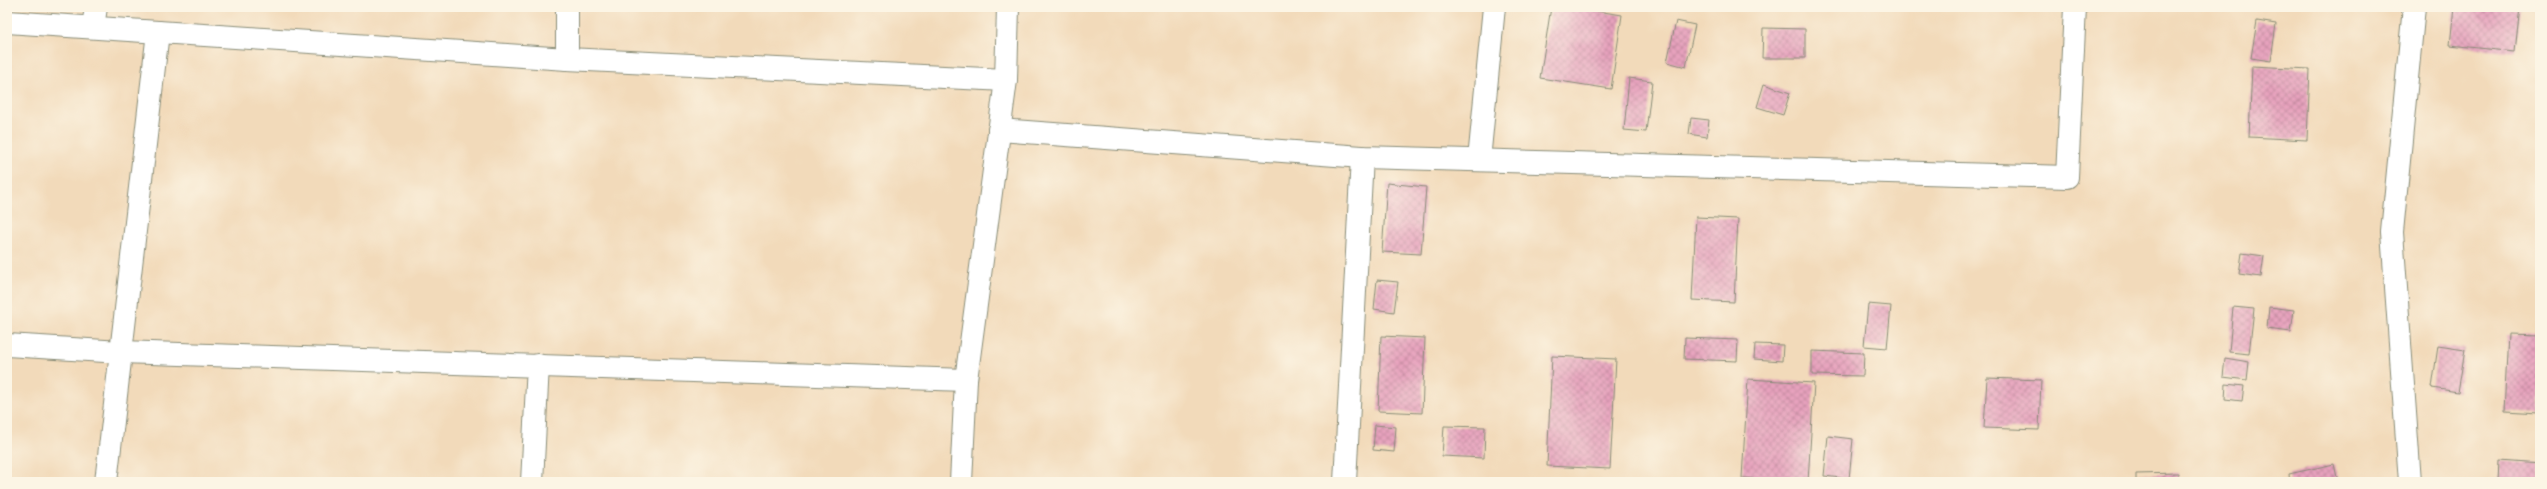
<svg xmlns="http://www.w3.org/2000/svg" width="2547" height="489" viewBox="0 0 2547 489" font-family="Alegreya,serif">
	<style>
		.building { fill: url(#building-cross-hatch) }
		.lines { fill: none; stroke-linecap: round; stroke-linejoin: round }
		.minor-casing { stroke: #888c77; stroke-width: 24 }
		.minor { stroke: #fff; stroke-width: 22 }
	</style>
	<defs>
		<pattern id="building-cross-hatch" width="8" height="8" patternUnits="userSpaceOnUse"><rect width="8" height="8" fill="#e7a2bd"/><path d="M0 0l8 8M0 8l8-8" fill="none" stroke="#bb859a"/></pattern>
	</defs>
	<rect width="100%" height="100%" fill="#fcf5e5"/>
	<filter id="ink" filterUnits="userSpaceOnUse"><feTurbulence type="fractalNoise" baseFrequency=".025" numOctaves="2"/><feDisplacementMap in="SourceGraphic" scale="8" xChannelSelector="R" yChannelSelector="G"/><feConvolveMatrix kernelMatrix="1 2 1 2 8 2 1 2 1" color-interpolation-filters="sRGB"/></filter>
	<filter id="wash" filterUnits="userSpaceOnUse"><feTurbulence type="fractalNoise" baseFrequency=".012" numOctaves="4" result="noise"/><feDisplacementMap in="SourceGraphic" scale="16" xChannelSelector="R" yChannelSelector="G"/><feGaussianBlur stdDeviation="0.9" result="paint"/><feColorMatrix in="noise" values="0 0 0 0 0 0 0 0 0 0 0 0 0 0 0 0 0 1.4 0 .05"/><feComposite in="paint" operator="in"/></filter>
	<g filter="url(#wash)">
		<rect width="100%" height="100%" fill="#f2daba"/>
		<g id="blocks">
			<g class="building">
				<polygon points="1551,7 1572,7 1622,15 1611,89 1540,78"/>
				<polygon points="2454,7 2520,7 2515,52 2450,45"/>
				<polygon points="1676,21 1695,25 1686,67 1667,62"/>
				<polygon points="2257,21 2276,24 2271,61 2251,58"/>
				<polygon points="1763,28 1805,29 1805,58 1762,58"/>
				<polygon points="2252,66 2310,69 2307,140 2249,137"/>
				<polygon points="1629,78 1652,81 1646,132 1624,130"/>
				<polygon points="1764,84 1790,93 1783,115 1757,107"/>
				<polygon points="1691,118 1709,120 1707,137 1689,134"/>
				<polygon points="1387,183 1426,187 1421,254 1382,252"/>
				<polygon points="1696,217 1738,219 1734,302 1692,300"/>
				<polygon points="2242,253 2264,256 2261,277 2239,274"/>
				<polygon points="1377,280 1398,282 1394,312 1374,309"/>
				<polygon points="1868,304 1891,306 1887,348 1864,346"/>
				<polygon points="2233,307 2254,309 2249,354 2229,352"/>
				<polygon points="2269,307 2294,310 2291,332 2267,329"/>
				<polygon points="2508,334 2540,335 2540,413 2504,411"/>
				<polygon points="1381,336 1425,338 1422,413 1378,411"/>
				<polygon points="1685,338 1738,340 1737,361 1684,359"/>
				<polygon points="1755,344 1783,345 1782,361 1754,359"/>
				<polygon points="2438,346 2465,350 2458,392 2432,388"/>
				<polygon points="1812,351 1864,353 1863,376 1812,375"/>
				<polygon points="1552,356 1616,359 1610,469 1547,466"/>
				<polygon points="2225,358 2249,362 2247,380 2223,377"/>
				<polygon points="1987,378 2041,380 2039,430 1984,428"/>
				<polygon points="1748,379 1814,383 1808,482 1742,478"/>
				<polygon points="2226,384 2244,386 2242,401 2225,399"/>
				<polygon points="1375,425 1396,427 1394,452 1373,450"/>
				<polygon points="1444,426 1485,427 1484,458 1442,456"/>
				<polygon points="1828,436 1853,439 1849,479 1824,476"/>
				<polygon points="2499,461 2540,464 2540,482 2498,482"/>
				<polygon points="2334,464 2338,482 2290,482 2289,474"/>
				<polygon points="2178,473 2178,482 2136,482 2136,474"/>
			</g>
		</g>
	</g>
	<g filter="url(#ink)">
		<use href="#blocks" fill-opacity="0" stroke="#888c77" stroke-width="1"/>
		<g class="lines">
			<g class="minor-casing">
				<g id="minor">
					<polyline points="567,7 567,59"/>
					<polyline points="7,22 567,59 1006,80"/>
					<polyline points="93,27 96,7"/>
					<polyline points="999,130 1362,157 2067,177 2075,7"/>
					<polyline points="1479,160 1494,7"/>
					<polyline points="7,345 121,352 966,380"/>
					<polyline points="106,482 158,32"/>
					<polyline points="532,482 538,365"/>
					<polyline points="961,482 966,380 1006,80 1008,7"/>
					<polyline points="1345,482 1362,157"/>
					<polyline points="2410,482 2392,232 2414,7"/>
				</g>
			</g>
			<use href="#minor" class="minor"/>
		</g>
	</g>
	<rect width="2547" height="489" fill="none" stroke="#fcf5e5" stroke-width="24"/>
</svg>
